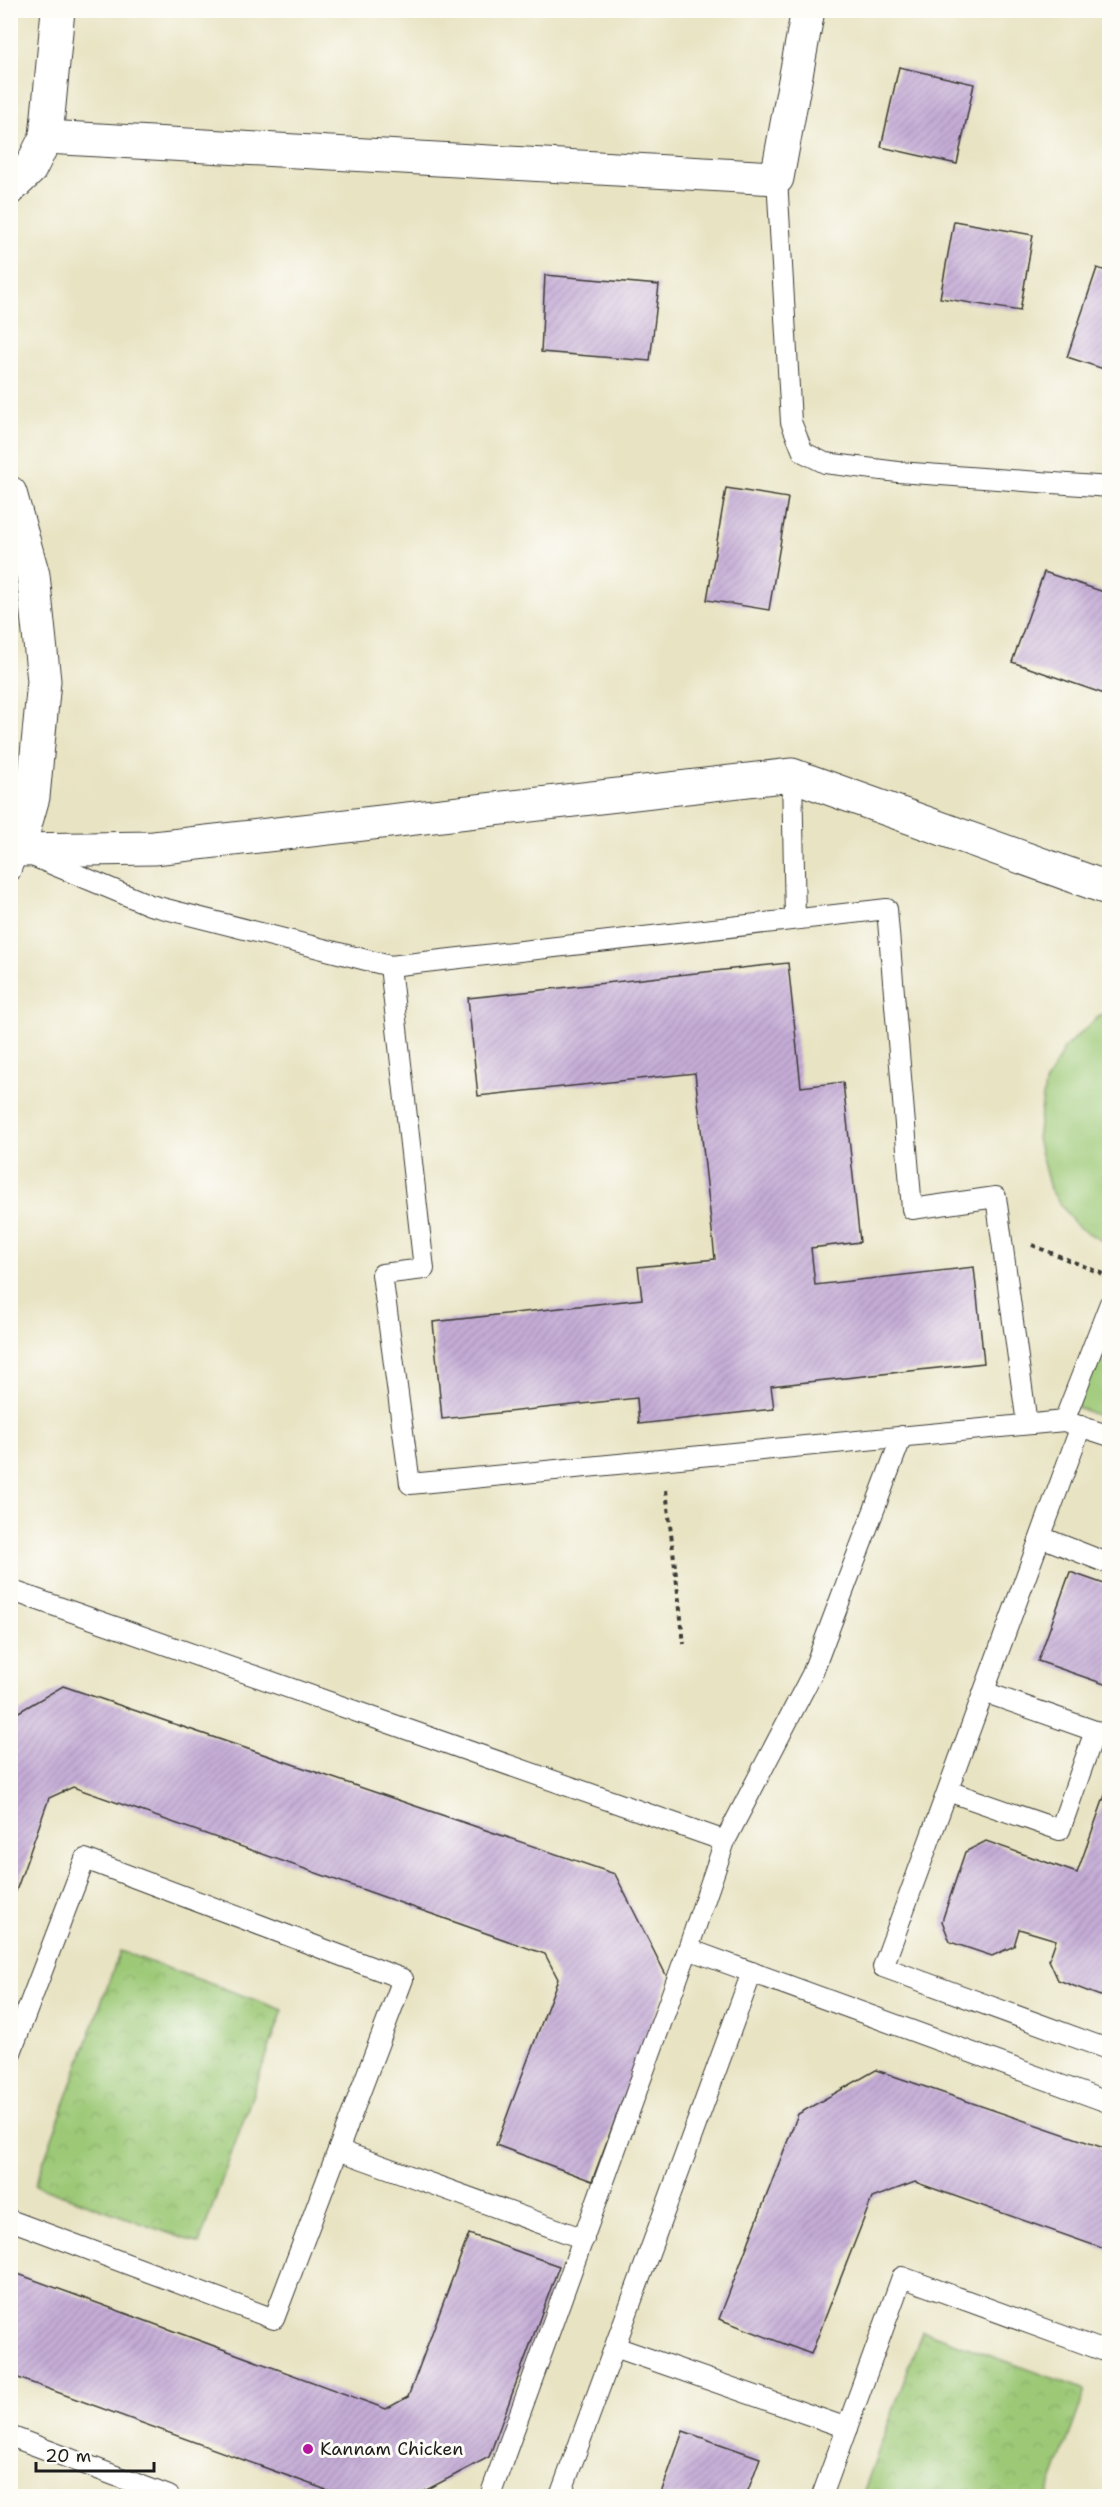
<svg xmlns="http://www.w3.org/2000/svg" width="1120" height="2507" viewBox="0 0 1120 2507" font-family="'Shantell Sans',sans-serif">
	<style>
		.park { fill: url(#park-crowns); stroke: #5c724a; stroke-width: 1.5 }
		.pitch { fill: #9dc977; stroke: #5c724a; stroke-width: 1.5 }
		.building { fill: url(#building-hatch) }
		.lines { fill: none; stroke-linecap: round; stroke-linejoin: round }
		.service-casing { stroke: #3b3a35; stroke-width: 22 }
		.minor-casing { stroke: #3b3a35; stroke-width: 35 }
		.path { stroke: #3b3a35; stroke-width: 4; stroke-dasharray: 4.5 4.5; stroke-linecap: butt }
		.service { stroke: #fff; stroke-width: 20 }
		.minor { stroke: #fff; stroke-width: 33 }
		.poi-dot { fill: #b5179e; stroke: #fdfcf7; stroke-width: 2 }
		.labels { text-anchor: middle; stroke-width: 6; stroke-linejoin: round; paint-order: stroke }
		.poi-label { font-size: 18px; fill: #1c1c1c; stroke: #fdfcf7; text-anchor: start }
	</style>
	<defs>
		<pattern id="park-crowns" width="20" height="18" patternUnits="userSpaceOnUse" patternTransform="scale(1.5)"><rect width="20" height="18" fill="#9dc977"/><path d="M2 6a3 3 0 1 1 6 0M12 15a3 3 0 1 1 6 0" fill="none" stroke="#87ac66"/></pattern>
		<pattern id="building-hatch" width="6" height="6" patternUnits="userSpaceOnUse" patternTransform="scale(1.5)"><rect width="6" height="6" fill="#c4acd6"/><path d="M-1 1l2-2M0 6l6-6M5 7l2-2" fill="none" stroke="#a893b7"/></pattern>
	</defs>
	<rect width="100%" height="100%" fill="#fdfcf7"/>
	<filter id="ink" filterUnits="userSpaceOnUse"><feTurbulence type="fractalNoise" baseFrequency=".0167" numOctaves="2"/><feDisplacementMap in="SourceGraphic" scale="12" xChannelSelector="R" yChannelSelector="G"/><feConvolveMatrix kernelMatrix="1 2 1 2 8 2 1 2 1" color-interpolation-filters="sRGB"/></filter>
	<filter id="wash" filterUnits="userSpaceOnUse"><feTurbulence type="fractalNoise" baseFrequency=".008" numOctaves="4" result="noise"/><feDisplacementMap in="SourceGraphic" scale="24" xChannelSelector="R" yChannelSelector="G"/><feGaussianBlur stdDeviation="1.35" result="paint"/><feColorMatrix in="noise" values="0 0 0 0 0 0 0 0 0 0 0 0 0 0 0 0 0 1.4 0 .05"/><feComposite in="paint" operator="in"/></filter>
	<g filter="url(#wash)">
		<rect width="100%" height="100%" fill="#e8e3c2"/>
		<g class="park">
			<polygon points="120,1951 283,2010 199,2244 35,2185"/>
			<polygon points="922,2331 1086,2390 1047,2496 862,2496"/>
		</g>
		<g class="pitch">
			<polygon points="1109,1011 1109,1245 1076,1226 1050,1189 1037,1139 1045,1084 1065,1047 1098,1017"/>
			<polygon points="1109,1319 1109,1420 1076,1407"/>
		</g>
		<g id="blocks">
			<g class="building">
				<polygon points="899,67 974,84 957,164 881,147"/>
				<polygon points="954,221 1033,235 1020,311 940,298"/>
				<polygon points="1097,268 1110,272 1110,371 1067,357"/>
				<polygon points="545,275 659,285 650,361 541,352"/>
				<polygon points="726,488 788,498 769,610 707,600"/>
				<polygon points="1044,572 1110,594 1110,696 1012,662"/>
				<polygon points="788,963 801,1087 843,1082 860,1242 811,1248 815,1285 974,1267 984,1363 771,1386 774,1409 639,1424 637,1398 442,1419 433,1322 642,1299 638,1267 715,1259 695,1073 478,1096 468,998"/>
				<polygon points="1070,1572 1110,1586 1110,1686 1038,1661"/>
				<polygon points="63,1686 615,1874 668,1979 592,2181 496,2145 558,1979 545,1954 73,1787 49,1798 10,1908 10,1717"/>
				<polygon points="1110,1781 1110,1992 1100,1996 1058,1980 1049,1960 1056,1940 1019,1929 1014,1946 992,1956 950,1942 942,1921 965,1852 986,1841 1077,1873"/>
				<polygon points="876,2070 1110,2150 1110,2251 915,2182 872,2198 811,2354 719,2319 798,2114"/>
				<polygon points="469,2234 559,2266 489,2457 415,2496 343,2496 10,2375 10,2271 386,2409 408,2397"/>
				<polygon points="683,2431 760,2458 746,2496 660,2496"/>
			</g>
		</g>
	</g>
	<g filter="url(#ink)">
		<use href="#blocks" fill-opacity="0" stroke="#3b3a35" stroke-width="1.5"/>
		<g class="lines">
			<g class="service-casing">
				<g id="service">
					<polyline points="777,178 791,422 803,452 825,463 898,472 1110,487"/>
					<polyline points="792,775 795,918"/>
					<polyline points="10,872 18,850 150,905 390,966 887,909 912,1209 996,1197 1027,1424"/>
					<polyline points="390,966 424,1269 382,1274 410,1484 1064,1421 1110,1436"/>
					<polyline points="1064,1421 1110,1303"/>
					<polyline points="1081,1426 883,1967 1110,2050"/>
					<polyline points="1041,1537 1110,1564"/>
					<polyline points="10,1590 725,1841 688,1949 1110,2103"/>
					<polyline points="948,1791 1060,1830 1095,1731 984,1692"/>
					<polyline points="725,1841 812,1674 902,1436"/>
					<polyline points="10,2055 85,1859 403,1979 274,2319 10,2220"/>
					<polyline points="338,2150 584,2239"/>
					<polyline points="615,2347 847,2428"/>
					<polyline points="10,2436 169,2496"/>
					<polyline points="490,2496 688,1949"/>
					<polyline points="560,2496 752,1972"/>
					<polyline points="822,2496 902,2277 1110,2353"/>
				</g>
			</g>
			<g class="minor-casing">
				<g id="minor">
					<polyline points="46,137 777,178 808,10"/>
					<polyline points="10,188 30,169 46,137 58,10"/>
					<polyline points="10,493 33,575 44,681 33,797 18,850 154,848 792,775 1110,889"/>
				</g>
			</g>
			<g class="path">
				<polyline points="1032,1245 1103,1274"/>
				<polyline points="666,1490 684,1644"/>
			</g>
			<use href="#service" class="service"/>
			<use href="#minor" class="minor"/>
		</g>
	</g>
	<circle class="poi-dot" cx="308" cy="2449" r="6"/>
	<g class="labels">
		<g class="poi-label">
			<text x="320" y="2455">Kannam Chicken</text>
		</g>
	</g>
	<rect width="1120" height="2507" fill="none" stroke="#fdfcf7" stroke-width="36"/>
	<path d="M36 2462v9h118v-9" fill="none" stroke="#1c1c1c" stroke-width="3"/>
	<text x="45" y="2462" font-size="18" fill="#1c1c1c" stroke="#fdfcf7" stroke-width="4.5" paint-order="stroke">20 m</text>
</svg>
